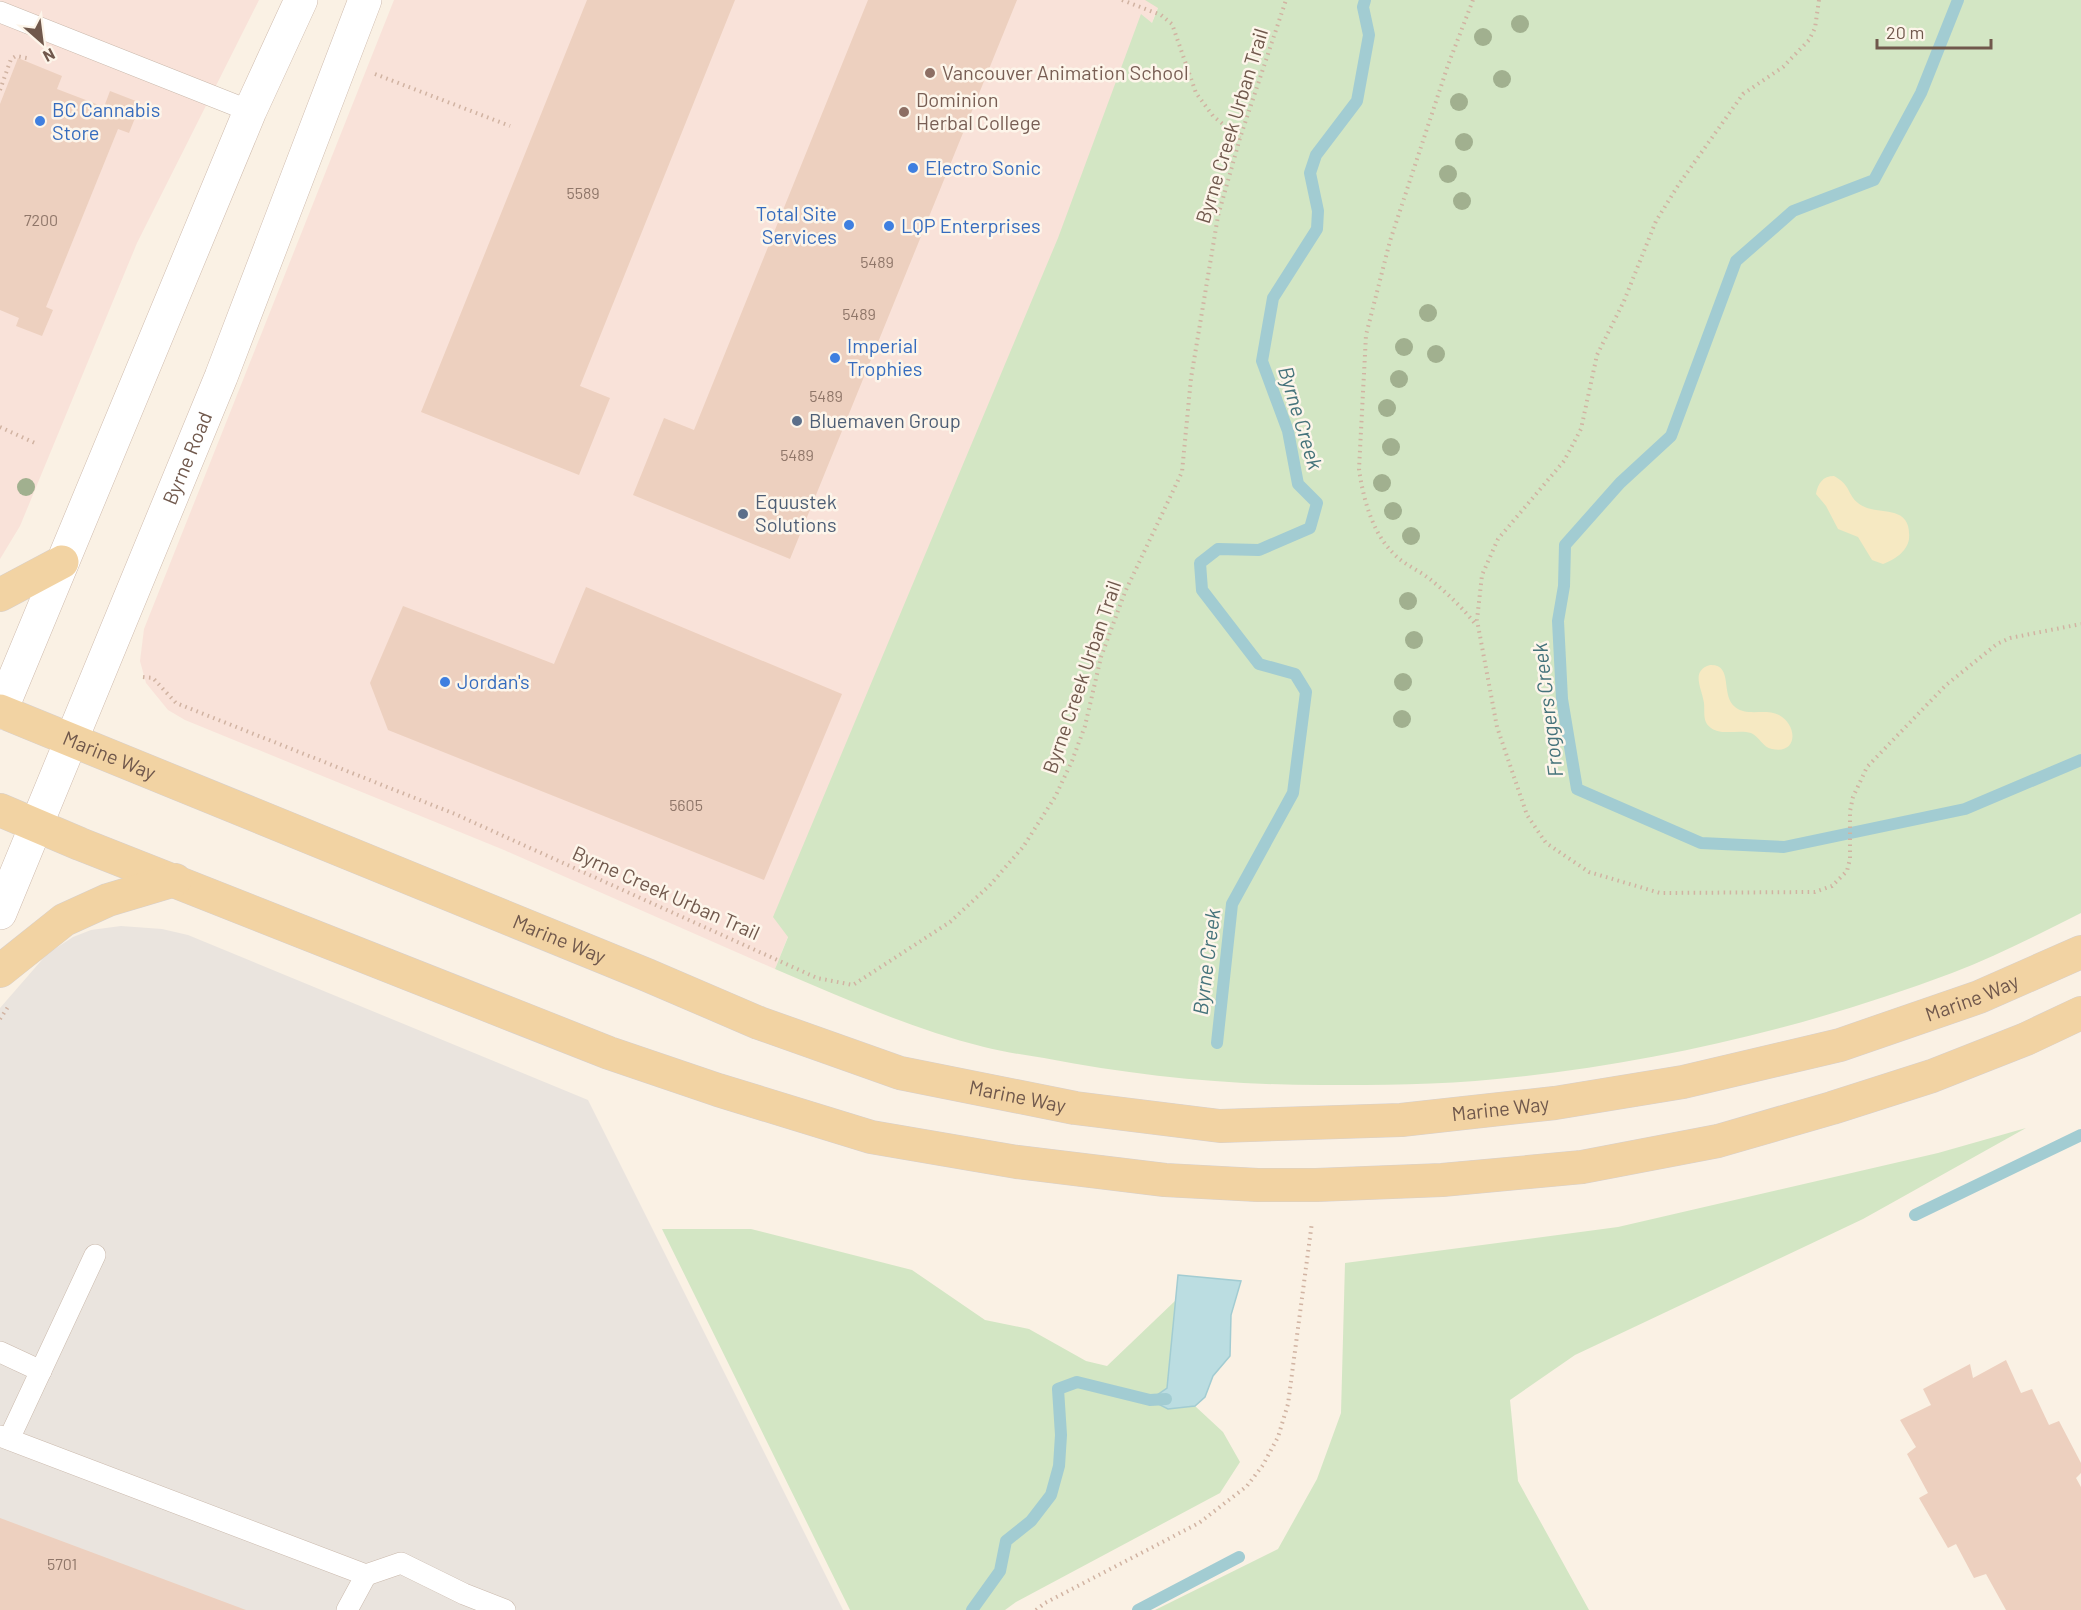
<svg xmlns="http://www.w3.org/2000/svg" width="2081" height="1610" viewBox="0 0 2081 1610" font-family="Barlow,sans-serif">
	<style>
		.commercial { fill: #f9e2d9 }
		.industrial { fill: #eae4de }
		.green { fill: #d3e6c4 }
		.sand { fill: #f6e9c2 }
		.water { fill: #bbdde1; stroke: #a2ccd2; stroke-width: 1.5 }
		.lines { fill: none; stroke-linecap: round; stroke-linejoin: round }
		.stream { stroke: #a2ccd2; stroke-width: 12 }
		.building { fill: #edd0bf }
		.lane-casing { stroke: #cab9ac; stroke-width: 22 }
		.secondary-casing { stroke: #cfbbad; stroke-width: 34 }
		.primary-casing { stroke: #d7d0cd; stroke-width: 34 }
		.path { stroke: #d1b3a2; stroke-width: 4; stroke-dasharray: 1.5 4.5; stroke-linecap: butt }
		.lane { stroke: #fff; stroke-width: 21 }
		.secondary { stroke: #fff; stroke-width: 33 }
		.primary { stroke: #f2d3a3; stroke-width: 33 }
		.tree { fill: #a1b08f }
		.education-dot { fill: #8d6e63; stroke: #fdf5ea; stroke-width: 2 }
		.shop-dot { fill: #3f7fe0; stroke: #fdf5ea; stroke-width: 2 }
		.service-dot { fill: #5c6f8a; stroke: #fdf5ea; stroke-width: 2 }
		.labels { text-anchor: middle; stroke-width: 5; stroke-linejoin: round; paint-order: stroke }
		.number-label { font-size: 16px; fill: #8f7669 }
		.education-label { font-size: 20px; fill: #785e54; stroke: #fdf5ea; text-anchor: start }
		.shop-label { font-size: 20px; fill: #366cbe; stroke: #fdf5ea; text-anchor: start }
		.street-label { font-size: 20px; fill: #70584c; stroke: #fdf5ea }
		.service-label { font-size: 20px; fill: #4e5e75; stroke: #fdf5ea; text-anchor: start }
		.water-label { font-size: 21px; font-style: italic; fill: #45737b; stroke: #fdf5ea }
	</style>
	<rect width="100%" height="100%" fill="#faf1e4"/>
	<g class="commercial">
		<polygon points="0,0 259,0 137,243 20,526 0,559"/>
		<polygon points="394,0 1161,0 775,969 504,850 185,720 168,710 146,683 140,661 144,629"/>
	</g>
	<polygon class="industrial" points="121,926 162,929 188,935 588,1100 843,1610 0,1610 0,1008 47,954 73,937 91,930"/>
	<g class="green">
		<path d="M1145 0H2081V913C2039 934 1996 956 1952 973 1806 1028 1652 1064 1497 1079 1439 1085 1379 1085 1321 1085 1228 1085 1136 1076 1044 1058 1024 1055 1004 1052 984 1047 912 1029 843 998 775 969L788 937 773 917 1058 238 1141 14 1152 23 1158 8Z"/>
		<polygon points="2026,1128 1863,1219 1575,1355 1510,1400 1518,1481 1589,1610 1155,1610 1278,1549 1317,1479 1341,1413 1345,1263 1618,1227 1938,1153"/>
		<polygon points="662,1229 751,1229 912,1270 985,1320 1029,1329 1086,1361 1107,1366 1176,1300 1167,1388 1151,1399 1168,1409 1195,1406 1223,1432 1240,1462 1220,1493 1016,1602 1005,1610 850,1610"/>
	</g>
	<g class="sand">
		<path d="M1834 476C1851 485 1847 494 1858 503 1876 518 1912 501 1909 539 1907 552 1894 560 1883 564L1872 560 1858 537 1838 529 1826 506 1816 494C1818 483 1823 476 1834 476Z"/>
		<path d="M1710 665C1734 664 1720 695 1735 707 1747 717 1765 708 1779 715 1798 725 1798 755 1772 749 1762 747 1760 737 1751 733 1739 729 1722 736 1711 728 1702 722 1705 712 1704 703 1702 688 1690 671 1710 665Z"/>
	</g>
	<polygon class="water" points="1178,1275 1241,1281 1231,1315 1230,1356 1213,1376 1205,1397 1195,1406 1168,1409 1150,1400 1167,1388"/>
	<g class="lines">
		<g class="stream">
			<polyline points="1958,0 1921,93 1874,180 1793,211 1736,261 1671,436 1620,483 1565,545 1564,586 1558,621 1562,699 1577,789 1701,843 1784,847 1965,809 2081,760"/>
			<polyline points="1217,1043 1232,904 1293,793 1306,692 1295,674 1259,664 1202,590 1200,563 1218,549 1259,550 1310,528 1317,503 1298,484 1288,431 1262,361 1273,298 1317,229 1318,211 1310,173 1316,155 1357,101 1369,35 1363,7 1365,0"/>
			<polyline points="1915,1215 2081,1135"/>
			<polyline points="972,1610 1000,1571 1006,1541 1031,1521 1051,1495 1059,1466 1061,1435 1058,1389 1077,1382 1150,1400 1166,1399"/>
			<polyline points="1138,1610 1239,1557"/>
		</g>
	</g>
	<g class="building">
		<polygon points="587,0 735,0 580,386 610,398 579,475 421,412"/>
		<polygon points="868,0 1017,0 790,559 633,495 664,418 694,430"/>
		<polygon points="18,58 62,76 57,89 104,107 110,91 141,103 129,133 118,129 46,307 53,310 42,336 16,326 19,318 0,310 0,104"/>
		<polygon points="586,587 842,694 764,880 388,730 370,683 403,606 554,664"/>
		<polygon points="2006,1360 2021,1393 2032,1389 2049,1425 2059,1421 2081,1463 2081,1473 2076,1478 2081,1487 2081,1610 2006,1610 1986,1574 1974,1578 1956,1544 1948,1548 1919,1498 1928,1493 1907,1454 1916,1447 1900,1420 1931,1405 1923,1389 1970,1364 1973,1378"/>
		<polygon points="0,1518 246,1610 0,1610"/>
	</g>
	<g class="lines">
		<g class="lane-casing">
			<g id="lane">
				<polyline points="0,12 250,111"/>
				<polyline points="0,1352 41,1371"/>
				<polyline points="0,1436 366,1575 401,1563 464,1594 505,1610"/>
				<polyline points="9,1439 95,1255"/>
				<polyline points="347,1610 366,1575"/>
			</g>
		</g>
		<g class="secondary-casing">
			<g id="secondary">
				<polyline points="0,713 250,111 301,0"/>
				<path id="s1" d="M0 913 221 377 365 0"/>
			</g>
		</g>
		<g class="primary-casing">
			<g id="primary">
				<polyline points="0,595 62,562"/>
				<path id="s2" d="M0 711 647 975 759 1023 900 1073 1075 1108 1220 1126 1401 1120 1555 1103 1683 1082 1840 1045 1979 997 2081 952"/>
				<polyline points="0,810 80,844 609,1053 718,1090 871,1137 1017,1162 1165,1180 1258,1185 1316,1185 1442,1180 1582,1167 1718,1141 1832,1108 1932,1076 2026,1039 2081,1013"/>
				<polyline points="0,971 64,920 108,900 175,880"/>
			</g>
		</g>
		<g class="path">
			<polyline points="1122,0 1161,15 1172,24 1196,93 1213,116 1240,138"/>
			<path d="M1473 0 1448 65 1390 241 1366 335 1359 469C1363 498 1372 532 1393 553 1404 565 1419 570 1431 580 1447 593 1464 609 1476 625"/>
			<polyline points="1819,0 1815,28 1809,40 1783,67 1743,94 1679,184 1656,221 1624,301 1597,355 1581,429 1564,461 1498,539 1482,575 1477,620 1497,727 1527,815 1546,843 1589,872 1660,893 1815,892 1832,886 1847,871 1850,859 1850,811 1853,797 1867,767 1946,685 1997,644 2010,638 2081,624"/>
			<polyline points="375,74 510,126"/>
			<polyline points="0,90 11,59 16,56 27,58"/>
			<polyline points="0,427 37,444"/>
			<polyline points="143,677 153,678 176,703 455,814 817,978 853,985 950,922 990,885 1023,847 1055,797 1072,761 1085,726 1101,657 1125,592 1182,472 1191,378 1218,216 1240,138 1286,0"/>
			<polyline points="0,1019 8,1007"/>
			<polyline points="1036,1610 1045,1603 1199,1523 1247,1486 1263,1465 1278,1437 1288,1404 1312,1222"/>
		</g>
		<use href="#lane" class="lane"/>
		<use href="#secondary" class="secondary"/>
		<use href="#primary" class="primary"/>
	</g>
	<g class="tree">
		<circle cx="1520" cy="24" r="9"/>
		<circle cx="1483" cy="37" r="9"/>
		<circle cx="1502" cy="79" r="9"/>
		<circle cx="1459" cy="102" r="9"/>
		<circle cx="1464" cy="142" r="9"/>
		<circle cx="1448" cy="174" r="9"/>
		<circle cx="1462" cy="201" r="9"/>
		<circle cx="1428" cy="313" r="9"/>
		<circle cx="1404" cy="347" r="9"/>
		<circle cx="1436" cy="354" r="9"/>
		<circle cx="1399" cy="379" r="9"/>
		<circle cx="1387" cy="408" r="9"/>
		<circle cx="1391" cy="447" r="9"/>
		<circle cx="1382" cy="483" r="9"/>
		<circle cx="26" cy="487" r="9"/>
		<circle cx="1393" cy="511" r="9"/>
		<circle cx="1411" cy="536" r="9"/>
		<circle cx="1408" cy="601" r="9"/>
		<circle cx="1414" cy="640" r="9"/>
		<circle cx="1403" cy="682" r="9"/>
		<circle cx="1402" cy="719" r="9"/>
	</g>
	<g class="education-dot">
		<circle cx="930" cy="73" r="6"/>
		<circle cx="904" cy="112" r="6"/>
	</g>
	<g class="shop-dot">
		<circle cx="40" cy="121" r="6"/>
		<circle cx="913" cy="168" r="6"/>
		<circle cx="849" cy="225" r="6"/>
		<circle cx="889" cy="226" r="6"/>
		<circle cx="835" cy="358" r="6"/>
		<circle cx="445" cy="682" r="6"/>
	</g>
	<g class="service-dot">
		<circle cx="797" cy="421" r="6"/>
		<circle cx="743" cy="514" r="6"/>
	</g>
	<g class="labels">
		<g class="number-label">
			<text x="583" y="199">5589</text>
			<text x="41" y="226">7200</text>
			<text x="877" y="268">5489</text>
			<text x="859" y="320">5489</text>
			<text x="826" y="402">5489</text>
			<text x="797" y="461">5489</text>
			<text x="686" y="811">5605</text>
			<text x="62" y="1570">5701</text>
		</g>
		<g class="education-label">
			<text x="942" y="80">Vancouver Animation School</text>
			<text x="916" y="107">Dominion<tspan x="916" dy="23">Herbal College</tspan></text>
		</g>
		<g class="shop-label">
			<text x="52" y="117">BC Cannabis<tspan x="52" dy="23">Store</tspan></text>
			<text x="925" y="175">Electro Sonic</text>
			<text x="837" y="221" text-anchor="end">Total Site<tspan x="837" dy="23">Services</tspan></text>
			<text x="901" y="233">LQP Enterprises</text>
			<text x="847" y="353">Imperial<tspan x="847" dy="23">Trophies</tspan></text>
			<text x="457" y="689">Jordan's</text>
		</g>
		<g class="street-label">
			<text transform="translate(1232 126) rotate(-73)" y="7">Byrne Creek Urban Trail</text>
			<text dy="7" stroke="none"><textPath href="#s1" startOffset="492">Byrne Road</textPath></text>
			<text transform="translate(1082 677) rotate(-71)" y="7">Byrne Creek Urban Trail</text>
			<text dy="7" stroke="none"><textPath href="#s2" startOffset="118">Marine Way</textPath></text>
			<text transform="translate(666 893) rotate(24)" y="7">Byrne Creek Urban Trail</text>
			<text dy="7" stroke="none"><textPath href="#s2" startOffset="604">Marine Way</textPath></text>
			<text dy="7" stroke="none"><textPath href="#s2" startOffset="2062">Marine Way</textPath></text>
			<text dy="7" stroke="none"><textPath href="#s2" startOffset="1090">Marine Way</textPath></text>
			<text dy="7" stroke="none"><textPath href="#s2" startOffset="1576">Marine Way</textPath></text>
		</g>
		<g class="service-label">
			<text x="809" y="428">Bluemaven Group</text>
			<text x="755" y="509">Equustek<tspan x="755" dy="23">Solutions</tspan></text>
		</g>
		<g class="water-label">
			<text transform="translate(1300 418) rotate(73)" y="7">Byrne Creek</text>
			<text transform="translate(1548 710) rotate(-97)" y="7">Froggers Creek</text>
			<text transform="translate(1207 962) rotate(-83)" y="7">Byrne Creek</text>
		</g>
	</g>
	<g transform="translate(42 42) rotate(152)" stroke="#fdf5ea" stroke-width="4.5" paint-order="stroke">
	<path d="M0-4.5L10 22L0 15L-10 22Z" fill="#70584c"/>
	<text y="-9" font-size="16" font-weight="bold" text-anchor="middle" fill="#70584c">N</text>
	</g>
	<path d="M1877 39v9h114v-9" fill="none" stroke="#70584c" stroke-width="3"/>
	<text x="1886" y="39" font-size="18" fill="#70584c" stroke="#fdf5ea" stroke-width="4.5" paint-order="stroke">20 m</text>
</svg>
